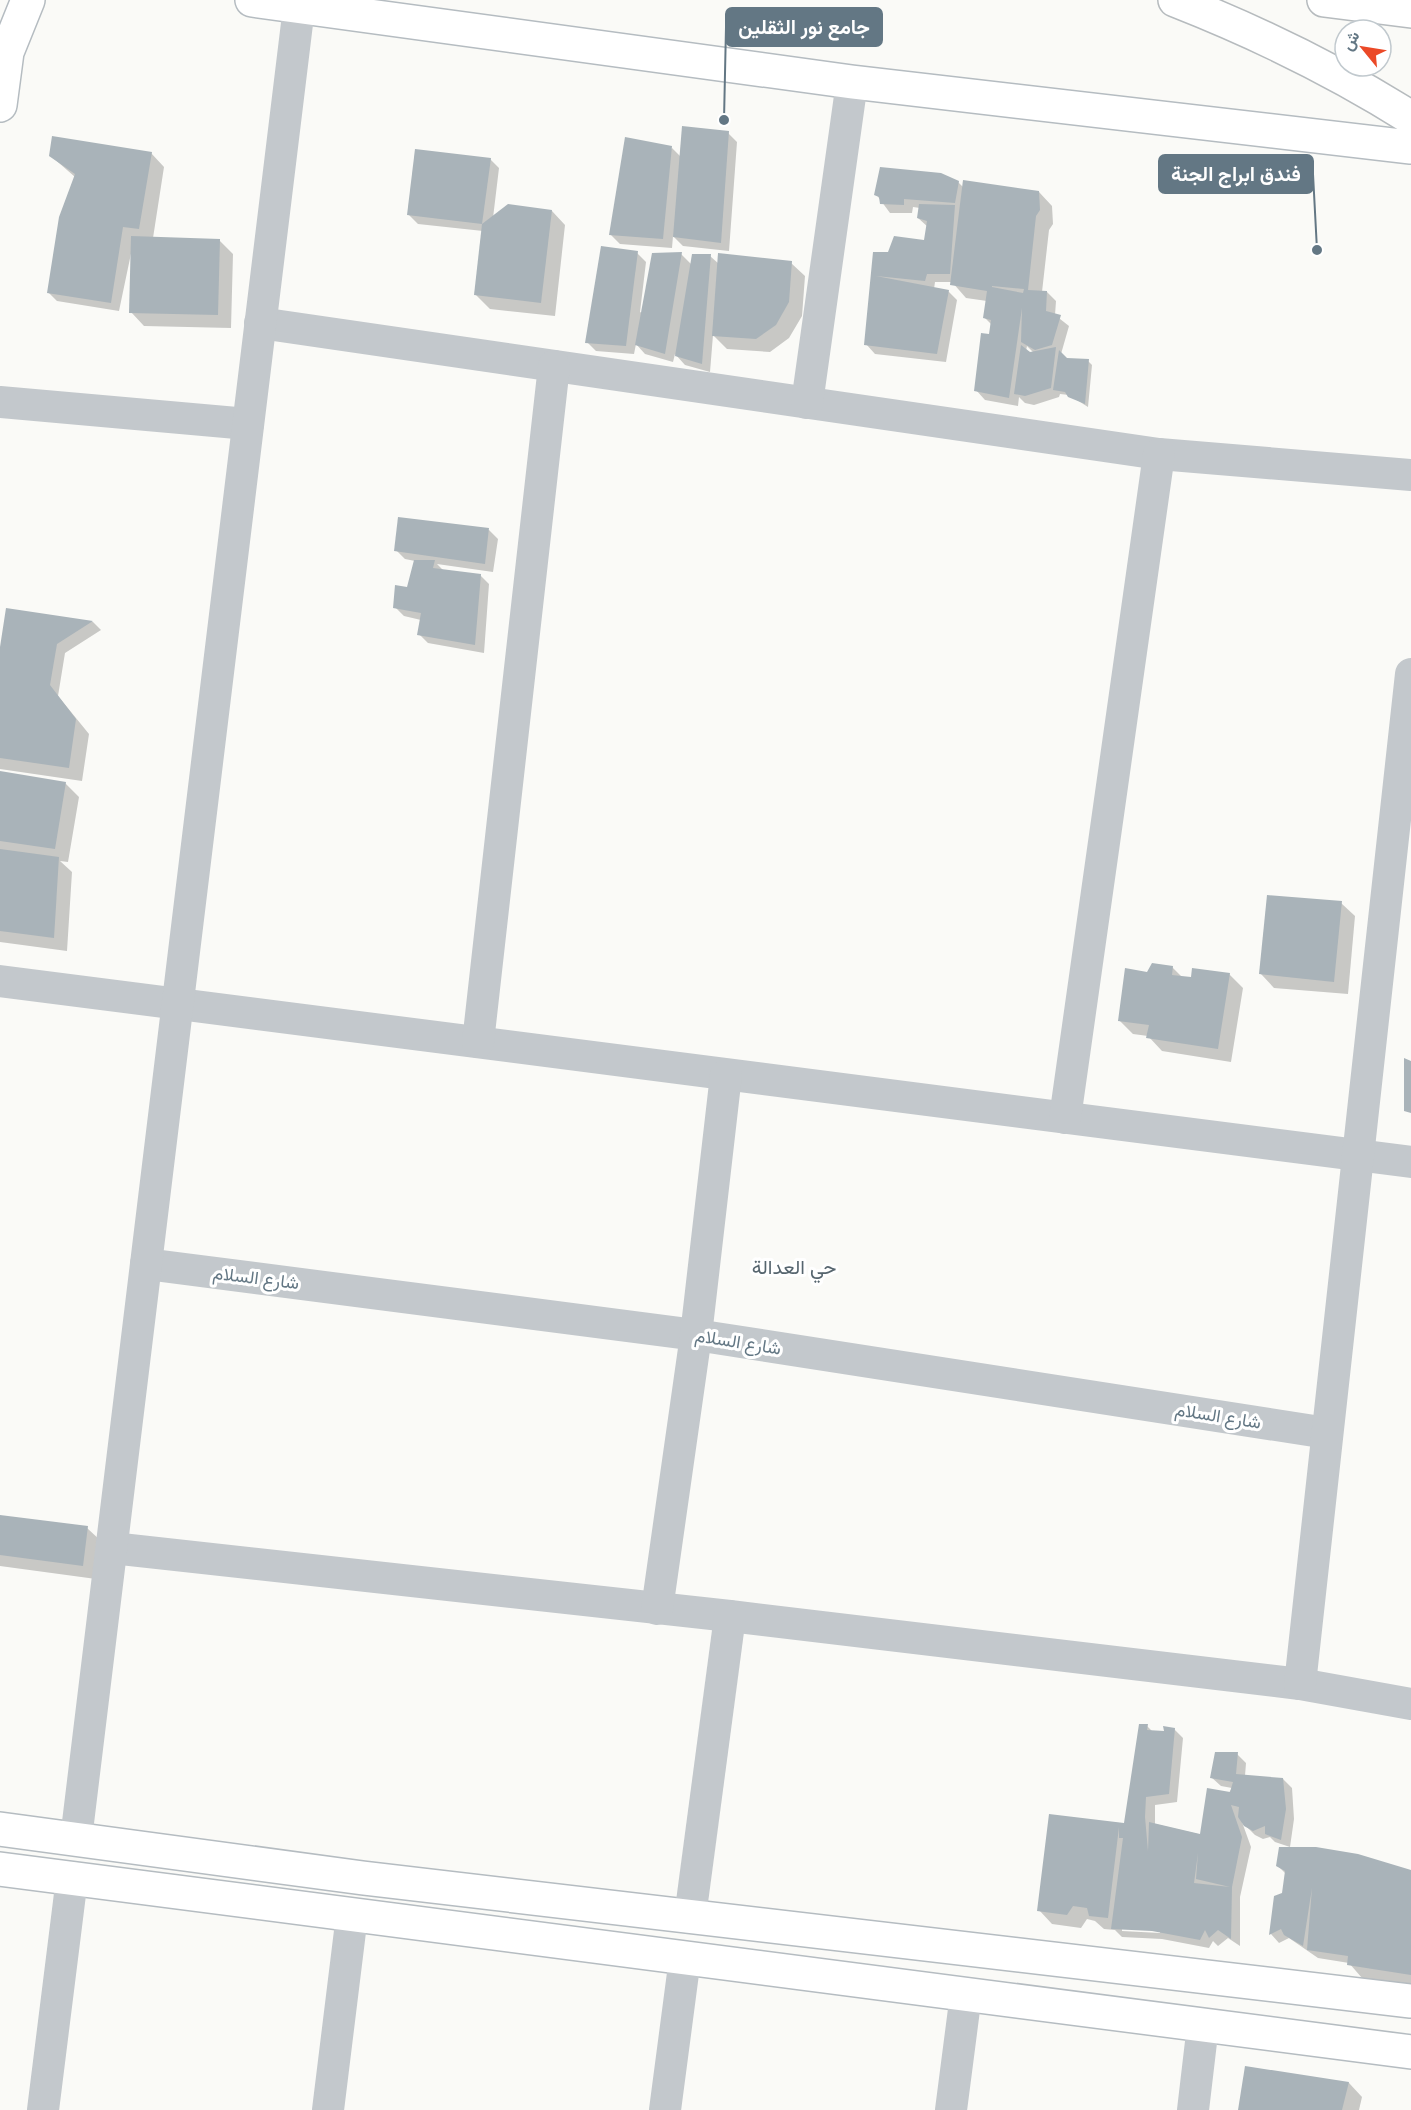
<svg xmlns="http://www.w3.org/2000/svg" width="1411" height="2110" viewBox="0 0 1411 2110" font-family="Raleway,Vazirmatn,sans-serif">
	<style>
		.shadow { fill: #0003; fill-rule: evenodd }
		.building { fill: #a9b3b9; fill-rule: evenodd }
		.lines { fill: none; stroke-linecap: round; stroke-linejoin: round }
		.secondary-casing { stroke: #b5bcc1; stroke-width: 36 }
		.highway-casing { stroke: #b6bbbe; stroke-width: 36 }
		.street { stroke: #c3c8cc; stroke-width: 32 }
		.secondary { stroke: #fff; stroke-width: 33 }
		.highway { stroke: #fff; stroke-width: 33 }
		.labels { text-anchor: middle; stroke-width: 6; stroke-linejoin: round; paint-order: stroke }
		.street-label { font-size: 18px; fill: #637784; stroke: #fff }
		.neighbourhood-label { font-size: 20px; fill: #56656e; stroke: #fff }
		.leader { fill: none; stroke: #637784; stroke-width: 2 }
		.callout-dot { fill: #637784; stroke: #fff; stroke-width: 2 }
		.callout { fill: #637784; stroke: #637784; stroke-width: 2 }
		.callout-label { font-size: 20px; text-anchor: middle; font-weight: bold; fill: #fff }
	</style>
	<rect width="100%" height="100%" fill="#fafaf7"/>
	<g class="shadow">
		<polygon points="728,133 737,142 729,251 683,246 673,236 672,248 620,244 611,235 672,148 681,157"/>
		<polygon points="151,153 164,167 153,238 219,240 233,254 231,328 144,326 131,312 133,244 119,311 57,301 48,292 75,177 51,156"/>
		<polygon points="490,159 499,168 493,218 552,211 565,225 555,316 490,309 476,295 483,231 418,224 409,215"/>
		<path d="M958 182 963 187 1039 192 1052 206 1053 224 1049 230 1042 292H1047L1056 301 1055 315 1069 326 1061 354 1066 360 1088 361 1092 365 1088 407 1069 395 1060 394 1059 397 1034 405 1025 403 1019 397 1018 406 985 400 976 390 992 325 984 317 987 301 966 298 952 282H935L934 289 948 291 957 300 946 362 875 354 866 344 874 253 889 254 925 242 928 227 918 218 920 208 913 207 912 213H890L876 194ZM1027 346 1034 353 1026 351Z"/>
		<polygon points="637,253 646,262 640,312 642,313 681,254 692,265 710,256 719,264 791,263 805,276 802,316 789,338 770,352 727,349 713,335 710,372 685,365 675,354 673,362 645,354 636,344 634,354 596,351 587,342"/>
		<polygon points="489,530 498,539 493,572 437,564 443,570 480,575 489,584 484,653 428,643 419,634 421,620 404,616 395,607 408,589 415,561 405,559 396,550"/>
		<polygon points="7,610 93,622 101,630 65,653 58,696 89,734 82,781 0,769 0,657"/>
		<polygon points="0,773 65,783 79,797 68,862 60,861 72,872 67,951 0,942"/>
		<polygon points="1341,903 1355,916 1348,994 1274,988 1261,974"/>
		<polygon points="1172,967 1182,977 1192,979 1229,974 1243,988 1231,1062 1162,1051 1148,1036 1133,1034 1119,1020"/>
		<polygon points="0,1516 87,1528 101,1541 96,1579 0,1566"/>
		<path d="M1147 1726 1153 1732 1166 1733 1174 1729 1183 1738 1177 1802 1155 1805V1824L1202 1835 1232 1788 1221 1786 1211 1777 1237 1754 1246 1763 1245 1776 1283 1779 1292 1788 1294 1819 1290 1847 1275 1842 1270 1837 1263 1839 1255 1835 1242 1822 1251 1847 1240 1897V1946L1228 1938 1218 1946 1213 1941 1209 1948 1162 1939 1122 1937 1115 1930 1104 1929 1095 1921 1087 1919 1081 1928 1052 1924 1039 1910 1050 1816 1128 1824ZM1122 1928 1160 1930V1933L1122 1931Z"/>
		<polygon points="1278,1866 1411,1871 1411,1986 1362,1978 1349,1963 1318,1958 1289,1938 1279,1943 1271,1934 1276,1897 1284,1895 1286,1874"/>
		<polygon points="1246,2068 1349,2083 1362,2097 1359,2110 1239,2110"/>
	</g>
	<g class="building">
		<polygon points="682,126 729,131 721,243 673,237"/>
		<polygon points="52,136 152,152 139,229 123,227 111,303 47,293 59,217 75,174 49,156"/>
		<polygon points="625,137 672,146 663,239 609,235"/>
		<polygon points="415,149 491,158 482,224 407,215"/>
		<polygon points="880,167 941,173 959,181 955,203 904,199 904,205 880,204 879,197 874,195"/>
		<path d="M963 180 1039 191 1040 210 1036 216 1028 290 1047 291 1046 311 1061 315 1052 345 1035 350 1021 342 1022 308 1009 398 974 391 981 333 989 334 991 320 983 318 987 291 950 285ZM992 286 1024 289 1023 293 992 287Z"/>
		<polygon points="508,204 552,210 541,303 474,295 482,224"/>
		<polygon points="919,204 955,205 950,274 927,274 925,281 876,276 949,290 937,354 864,345 873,252 888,252 894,236 924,240 927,221 917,218"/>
		<polygon points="131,236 220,239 218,315 129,313"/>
		<polygon points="601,246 638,251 626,346 585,343"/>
		<polygon points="682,252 665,354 635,345 652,253"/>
		<polygon points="718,253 792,261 789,302 776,325 756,339 712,336"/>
		<polygon points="692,254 711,254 702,364 675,356"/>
		<polygon points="1021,345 1030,352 1056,347 1051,388 1025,396 1014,394"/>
		<polygon points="1059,350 1067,358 1089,359 1085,404 1068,397 1065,392 1053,390"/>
		<polygon points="398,517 489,528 485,564 394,551"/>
		<polygon points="414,560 435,560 433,568 481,574 475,645 417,635 421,613 393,608 395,585 407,587"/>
		<polygon points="6,608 93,621 57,644 50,685 76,719 69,768 0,758 0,647"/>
		<polygon points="0,771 66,782 55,849 0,841"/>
		<polygon points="0,849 59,857 54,938 0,931"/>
		<polygon points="1267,895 1342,901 1334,982 1259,974"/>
		<polygon points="1152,963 1173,966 1172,975 1191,977 1192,968 1230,973 1218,1049 1146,1038 1149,1025 1118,1021 1125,968 1147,972"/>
		<polygon points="1404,1058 1411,1061 1411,1113 1404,1111"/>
		<polygon points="0,1515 88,1526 83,1566 0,1555"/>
		<path d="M1139 1724H1148L1147 1730 1164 1731 1163 1726 1175 1728 1169 1794 1146 1797 1145 1817 1148 1851 1149 1822 1200 1834 1207 1788 1230 1792 1233 1782 1210 1778 1215 1752H1238L1236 1774 1283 1778 1286 1809 1281 1840 1265 1834V1826L1253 1831 1244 1826 1238 1817 1239 1807 1231 1805 1242 1837 1232 1887 1231 1939 1218 1930 1209 1938 1205 1930 1200 1940 1152 1931 1111 1929 1123 1838H1119V1827L1108 1918 1089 1916 1087 1908 1073 1906 1067 1915 1037 1911 1049 1814 1124 1823ZM1198 1853 1196 1879 1230 1887 1194 1883Z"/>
		<polygon points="1279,1847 1316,1847 1358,1854 1411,1870 1411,1975 1347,1965 1348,1956 1307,1950 1312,1888 1303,1946 1284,1935 1281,1929 1269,1935 1274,1896 1282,1893 1285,1871 1276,1866"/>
		<polygon points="1245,2066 1349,2082 1342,2110 1238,2110"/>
	</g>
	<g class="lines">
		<g class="secondary-casing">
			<g id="secondary">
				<polyline points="252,0 852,82 1411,147"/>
				<polyline points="0,105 7,52 28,0"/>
				<polyline points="0,1829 363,1878 1411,2001"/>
				<polyline points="0,1869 1411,2052"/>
			</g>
		</g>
		<g class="highway-casing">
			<g id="highway">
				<path d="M1175 0C1259 33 1335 70 1411 118"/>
				<polyline points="1324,0 1411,11"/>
			</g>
		</g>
		<g class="street">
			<polyline points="260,323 1159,454 1411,475"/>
			<polyline points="0,402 248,424"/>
			<polyline points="807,403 852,82"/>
			<polyline points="0,981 1411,1162"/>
			<polyline points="478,1042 554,366"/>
			<polyline points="1065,1118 1159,454"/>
			<polyline points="146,1264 696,1335 1327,1433"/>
			<polyline points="112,1548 730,1616 1300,1684 1411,1704"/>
			<polyline points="657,1609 696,1335 726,1075"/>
			<polyline points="1300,1684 1411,674"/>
			<polyline points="76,1839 299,7"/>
			<polyline points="690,1917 730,1616"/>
			<polyline points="43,2110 72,1878"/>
			<polyline points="328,2110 352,1915"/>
			<polyline points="665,2110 685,1958"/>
			<polyline points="951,2110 966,1994"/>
			<polyline points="1193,2110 1203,2025"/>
		</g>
		<use href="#secondary" class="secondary"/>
		<use href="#highway" class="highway"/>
	</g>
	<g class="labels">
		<g class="street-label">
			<text transform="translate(256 1278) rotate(7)" y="6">شارع السلام</text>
			<text transform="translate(738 1342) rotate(9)" y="6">شارع السلام</text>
			<text transform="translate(1218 1416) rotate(9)" y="6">شارع السلام</text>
		</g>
		<g class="neighbourhood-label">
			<text x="794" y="1274">حي العدالة</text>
		</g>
	</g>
	<path class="leader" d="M724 120L726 27M1317 250L1313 174"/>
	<g class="callout-dot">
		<circle cx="724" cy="120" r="6"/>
		<circle cx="1317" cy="250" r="6"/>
	</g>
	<g class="callout">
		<rect x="726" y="8" width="156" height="38" rx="6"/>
		<rect x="1159" y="155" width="154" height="38" rx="6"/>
	</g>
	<g class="callout-label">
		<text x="804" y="34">جامع نور الثقلين</text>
		<text x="1236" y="181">فندق ابراج الجنة</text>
	</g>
	<g transform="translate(1363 48) rotate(300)"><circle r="28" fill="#ffffff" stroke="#c1c9ce" stroke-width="1.5"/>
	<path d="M0-4.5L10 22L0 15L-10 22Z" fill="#eb4927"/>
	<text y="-9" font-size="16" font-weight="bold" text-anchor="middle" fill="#637784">ش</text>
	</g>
</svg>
